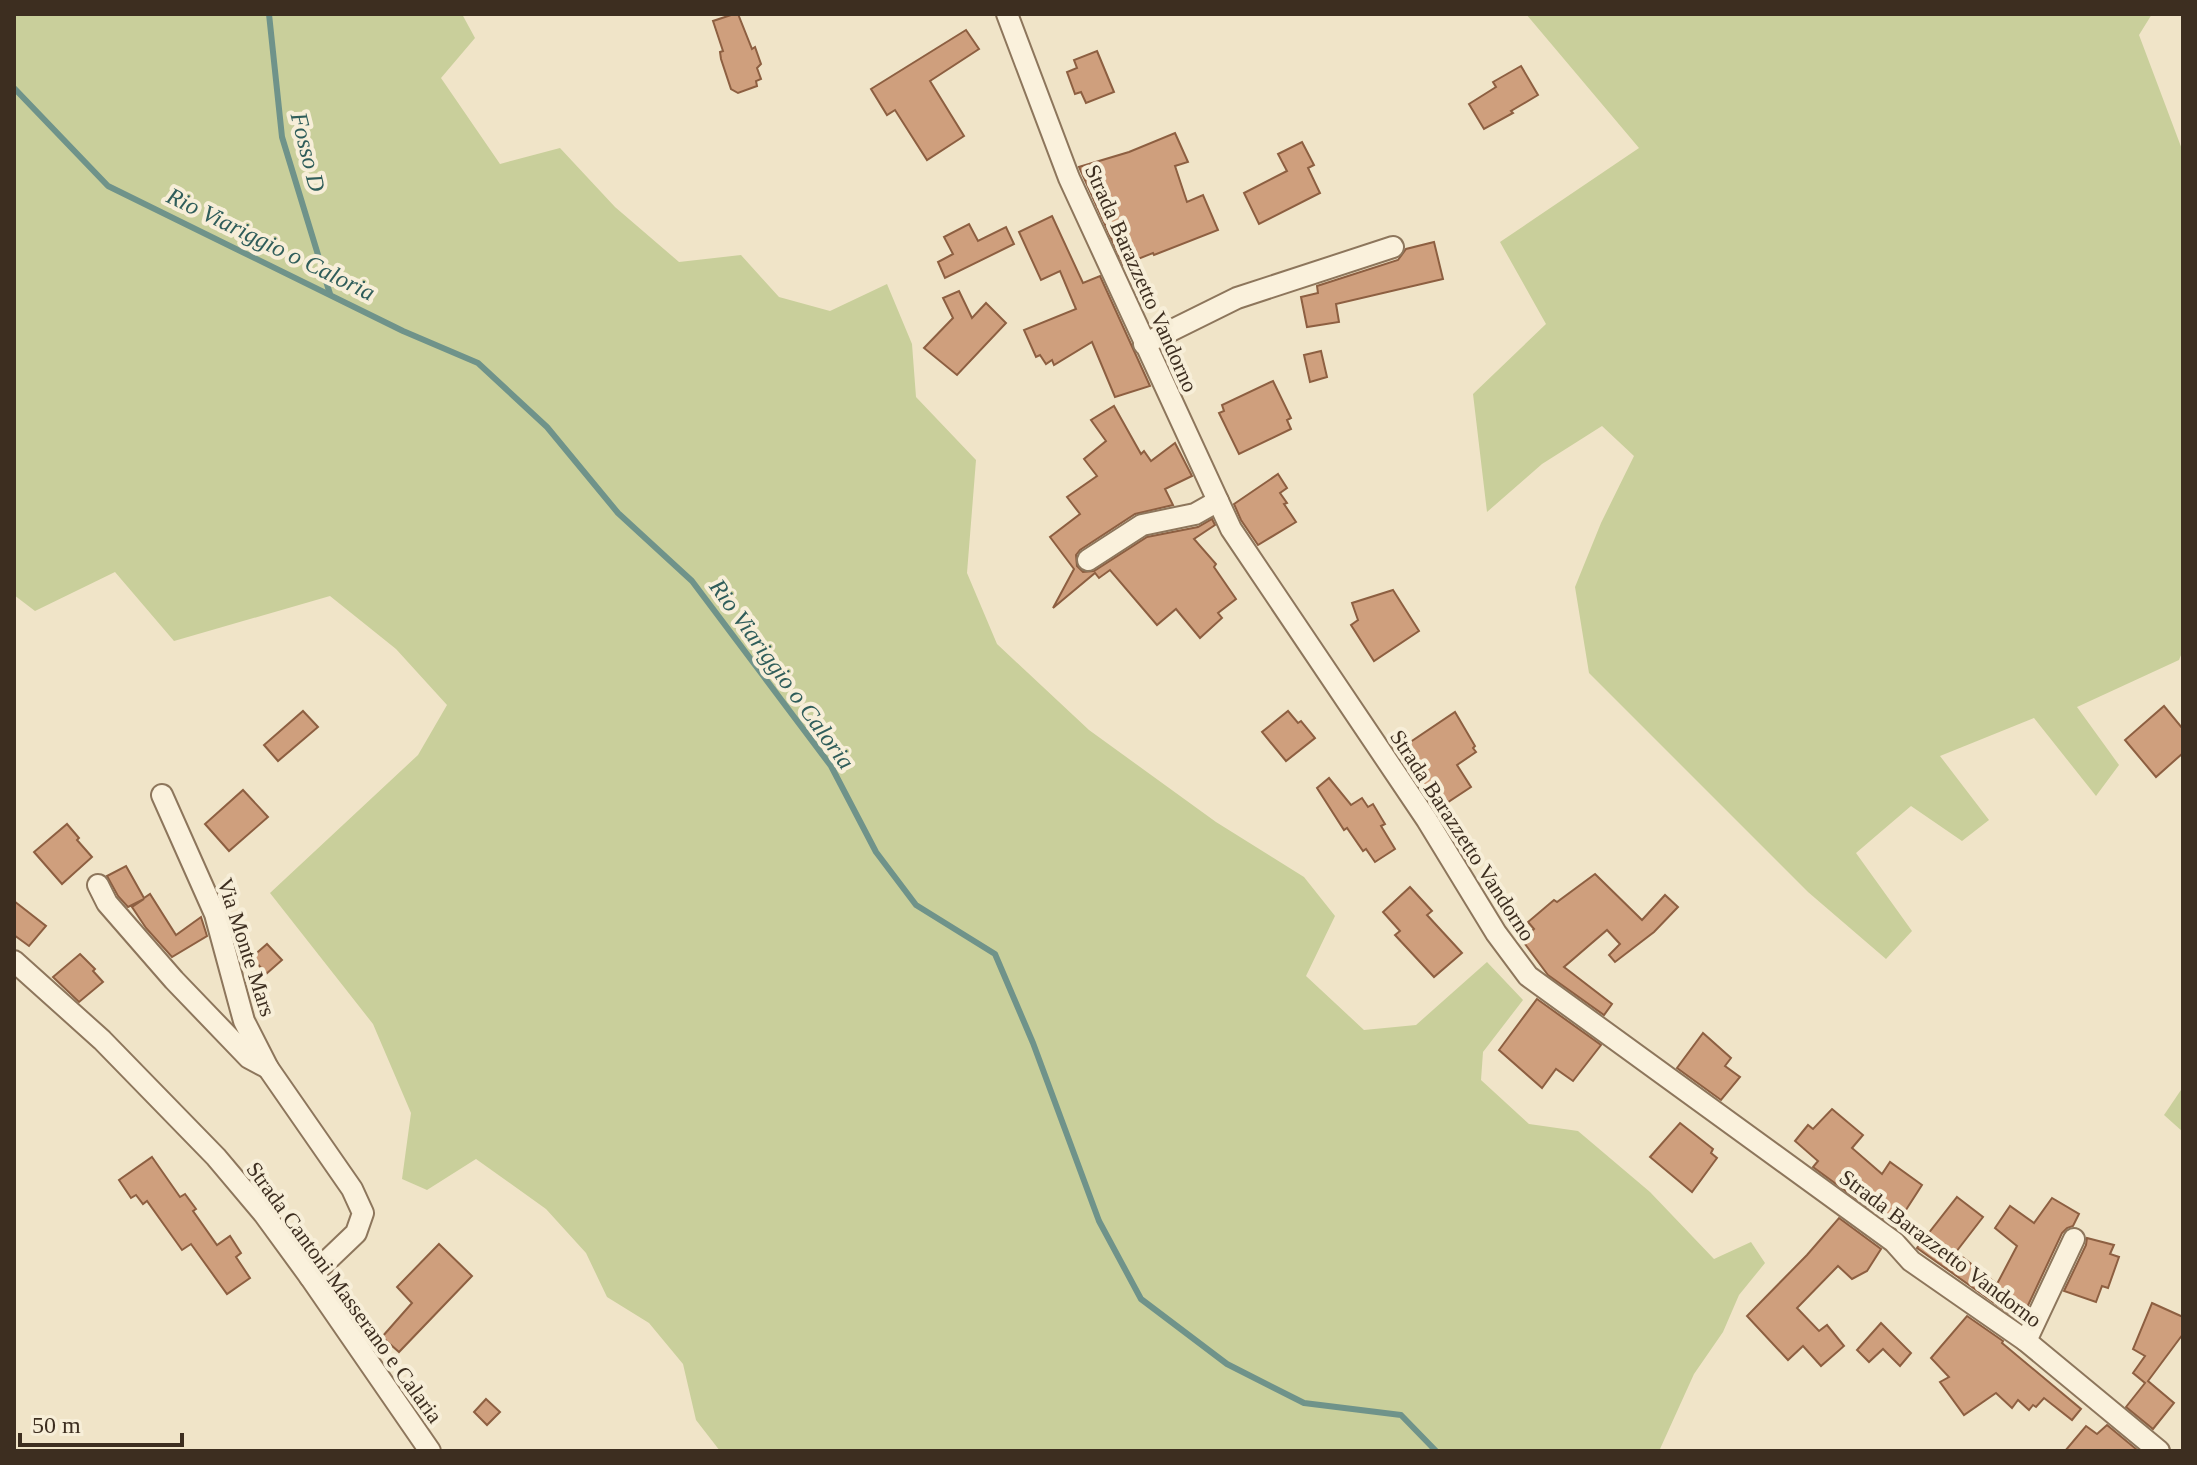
<svg xmlns="http://www.w3.org/2000/svg" width="2197" height="1465" viewBox="0 0 2197 1465" font-family="'Times New Roman',serif">
	<style>
		.green { fill: #c9cf9b }
		.lines { fill: none; stroke-linecap: round; stroke-linejoin: round }
		.stream { stroke: #6f938a; stroke-width: 6 }
		.building { fill: #cf9f7d; stroke: #8d5f41; stroke-width: 2 }
		.minor-casing { stroke: #8d765c; stroke-width: 24 }
		.minor { stroke: #faf1dc; stroke-width: 20 }
		.labels { text-anchor: middle; stroke-width: 8; stroke-linejoin: round; paint-order: stroke }
		.street-label { font-size: 22px; fill: #3d2e20; stroke: #f7eed8 }
		.water-label { font-size: 24px; font-style: italic; fill: #2f5d5a; stroke: #f7eed8 }
	</style>
	<rect width="100%" height="100%" fill="#f0e4c8"/>
	<g class="green">
		<polygon points="14,14 462,14 475,38 441,78 500,164 560,148 615,207 679,262 741,255 779,297 830,311 887,284 912,344 916,397 976,460 967,573 997,644 1089,730 1216,822 1304,877 1335,916 1306,976 1364,1030 1416,1025 1487,962 1523,1000 1483,1052 1481,1080 1529,1124 1578,1131 1650,1192 1714,1259 1751,1242 1765,1263 1739,1295 1723,1332 1694,1374 1660,1449 1662,1451 720,1451 696,1420 683,1364 649,1323 607,1297 586,1253 546,1209 476,1159 427,1190 402,1179 411,1113 373,1024 270,893 418,755 447,705 396,649 330,596 174,641 115,572 35,611 14,595"/>
		<polygon points="1526,14 2152,14 2139,35 2183,152 2183,650 2179,660 2077,707 2119,765 2096,796 2034,718 1940,756 1989,820 1962,841 1911,806 1856,853 1912,931 1886,959 1808,892 1589,673 1575,587 1601,523 1634,456 1602,426 1542,464 1487,512 1473,394 1546,324 1500,242 1639,148"/>
		<polygon points="2183,1087 2183,1132 2164,1115"/>
	</g>
	<g class="lines">
		<g class="stream">
			<polyline points="269,14 282,137 330,294"/>
			<polyline points="14,88 108,186 403,331 478,363 547,427 618,513 692,581 831,766 876,852 916,905 995,954 1033,1043 1099,1221 1141,1299 1227,1364 1304,1403 1401,1415 1436,1451"/>
		</g>
	</g>
	<g class="building">
		<polygon points="734,14 738,14 752,49 755,47 761,64 757,68 761,79 756,81 757,86 738,93 731,89 721,59 720,52 723,51 713,21"/>
		<polygon points="966,30 979,49 930,81 964,136 927,160 895,110 887,115 871,89"/>
		<polygon points="1097,51 1114,92 1086,103 1081,92 1075,94 1067,72 1077,68 1074,60"/>
		<polygon points="1521,66 1538,95 1511,111 1513,113 1484,129 1469,104 1496,87 1493,82"/>
		<polygon points="1175,133 1188,162 1175,166 1187,202 1203,195 1218,230 1154,255 1153,253 1123,265 1079,167 1129,152"/>
		<polygon points="1302,142 1314,165 1308,168 1320,193 1259,224 1244,193 1287,171 1278,154"/>
		<polygon points="1052,216 1083,283 1100,276 1150,386 1115,397 1092,342 1054,365 1052,360 1046,364 1040,355 1036,357 1024,330 1076,309 1060,271 1041,280 1019,232"/>
		<polygon points="969,224 978,241 1006,227 1014,244 945,278 938,262 953,254 944,237"/>
		<polygon points="1434,242 1443,279 1336,304 1339,322 1307,327 1301,297 1318,293 1317,286 1398,260 1406,249"/>
		<polygon points="959,291 972,318 986,303 1006,323 957,375 924,348 953,318 943,298"/>
		<polygon points="1321,351 1327,377 1310,382 1304,355"/>
		<polygon points="1273,381 1291,418 1287,420 1291,429 1239,454 1219,413 1224,411 1222,405"/>
		<polygon points="1114,406 1141,454 1144,451 1151,461 1175,443 1192,476 1165,489 1173,505 1135,514 1080,550 1076,555 1077,566 1083,572 1094,571 1147,537 1198,527 1212,519 1215,525 1194,539 1216,564 1214,567 1236,599 1218,613 1222,618 1200,638 1176,609 1157,625 1110,570 1099,578 1095,573 1053,608 1074,569 1050,537 1080,514 1067,497 1097,476 1084,459 1106,441 1091,420"/>
		<polygon points="1278,474 1287,488 1280,493 1287,503 1284,504 1296,522 1258,545 1241,520 1234,504"/>
		<polygon points="1393,590 1419,631 1374,661 1351,625 1358,620 1352,603"/>
		<polygon points="2164,706 2183,729 2183,753 2156,777 2125,740"/>
		<polygon points="303,711 318,727 278,761 264,745"/>
		<polygon points="1288,711 1298,723 1301,721 1315,738 1286,761 1262,732"/>
		<polygon points="1455,712 1475,746 1473,748 1476,752 1457,765 1471,787 1436,810 1397,751"/>
		<polygon points="1329,778 1351,805 1362,798 1368,807 1373,804 1385,824 1381,826 1395,849 1375,862 1366,849 1363,851 1347,828 1344,830 1317,788"/>
		<polygon points="243,790 268,817 229,851 205,824"/>
		<polygon points="67,824 79,838 77,840 92,857 62,884 34,852"/>
		<polygon points="126,866 144,898 150,894 176,935 201,917 207,936 172,957 146,928 132,907 144,899 128,907 118,896 107,876"/>
		<polygon points="1595,874 1642,920 1665,895 1678,907 1654,932 1615,962 1609,955 1620,944 1607,930 1564,967 1612,1004 1604,1015 1548,975 1522,940 1534,929 1528,922 1554,900 1557,902"/>
		<polygon points="1410,887 1432,911 1427,915 1462,953 1434,977 1395,935 1400,931 1383,912"/>
		<polygon points="14,901 46,926 29,946 14,935"/>
		<polygon points="267,944 282,960 266,974 252,957"/>
		<polygon points="80,954 95,969 93,971 103,982 79,1002 53,977"/>
		<polygon points="1537,999 1601,1045 1573,1081 1556,1069 1542,1088 1499,1050"/>
		<polygon points="1703,1033 1731,1058 1725,1066 1740,1077 1721,1100 1677,1068"/>
		<polygon points="1832,1109 1863,1135 1852,1148 1882,1174 1890,1162 1922,1185 1904,1213 1897,1209 1888,1222 1813,1167 1818,1161 1795,1141 1808,1125 1813,1129"/>
		<polygon points="1680,1123 1713,1149 1711,1153 1717,1158 1692,1192 1650,1157"/>
		<polygon points="152,1157 180,1197 185,1194 196,1209 193,1211 217,1245 230,1236 241,1253 236,1257 250,1278 227,1294 191,1244 182,1250 147,1201 143,1204 136,1195 131,1198 119,1180"/>
		<polygon points="1957,1197 1983,1217 1956,1252 1997,1284 2017,1246 1995,1228 2010,1206 2034,1223 2052,1198 2079,1214 2073,1226 2067,1228 2062,1233 2023,1316 2020,1314 2017,1319 1917,1248"/>
		<polygon points="1839,1218 1881,1249 1867,1271 1852,1279 1838,1266 1797,1308 1819,1331 1827,1325 1844,1346 1821,1366 1803,1346 1788,1360 1747,1316 1807,1255"/>
		<polygon points="2087,1238 2114,1245 2110,1254 2119,1257 2108,1288 2102,1286 2096,1302 2064,1291 2086,1245"/>
		<polygon points="439,1244 472,1276 399,1352 382,1337 412,1303 397,1287"/>
		<polygon points="2152,1303 2183,1317 2183,1334 2148,1381 2174,1403 2153,1429 2126,1407 2145,1383 2133,1373 2145,1356 2133,1349"/>
		<polygon points="1967,1316 2003,1341 2002,1343 2081,1409 2072,1420 2044,1398 2036,1407 2033,1405 2029,1410 2018,1400 2012,1408 1996,1393 1964,1415 1940,1382 1949,1377 1931,1358"/>
		<polygon points="1881,1323 1911,1353 1900,1366 1883,1349 1869,1362 1857,1350"/>
		<polygon points="486,1399 500,1412 487,1425 474,1412"/>
		<polygon points="2107,1425 2136,1449 2134,1451 2065,1451 2086,1426 2097,1434"/>
	</g>
	<g class="lines">
		<g class="minor-casing">
			<g id="minor">
				<polyline points="1007,14 1069,178 1231,529 1427,820 1496,933 1528,976 1894,1242 1911,1261 2026,1341 2159,1451"/>
				<polyline points="1144,344 1237,298 1393,247"/>
				<polyline points="1088,560 1142,525 1195,514 1218,501"/>
				<polyline points="162,795 215,914 244,1021 268,1068 352,1189 363,1213 356,1233 310,1277"/>
				<polyline points="98,885 107,903 174,980 249,1058 268,1068"/>
				<polyline points="14,961 102,1040 216,1157 264,1214 310,1277 430,1451"/>
				<polyline points="2026,1341 2074,1239"/>
			</g>
		</g>
		<use href="#minor" class="minor"/>
	</g>
	<g class="labels">
		<g class="street-label">
			<text transform="translate(1142 278) rotate(66)" y="8">Strada Barazzetto Vandorno</text>
			<text transform="translate(1463 835) rotate(57)" y="8">Strada Barazzetto Vandorno</text>
			<text transform="translate(247 947) rotate(72)" y="8">Via Monte Mars</text>
			<text transform="translate(1941 1248) rotate(37)" y="8">Strada Barazzetto Vandorno</text>
			<text transform="translate(345 1292) rotate(54)" y="8">Strada Cantoni Masserano e Calaria</text>
		</g>
		<g class="water-label">
			<text transform="translate(308 152) rotate(76)" y="8">Fosso D</text>
			<text transform="translate(271 244) rotate(26)" y="8">Rio Viariggio o Caloria</text>
			<text transform="translate(782 674) rotate(54)" y="8">Rio Viariggio o Caloria</text>
		</g>
	</g>
	<rect width="2197" height="1465" fill="none" stroke="#3d2e20" stroke-width="32"/>
	<path d="M20 1433v12h162v-12" fill="none" stroke="#3d2e20" stroke-width="4"/>
	<text x="32" y="1433" font-size="24" fill="#3d2e20" stroke="#f7eed8" stroke-width="6" paint-order="stroke">50 m</text>
</svg>
